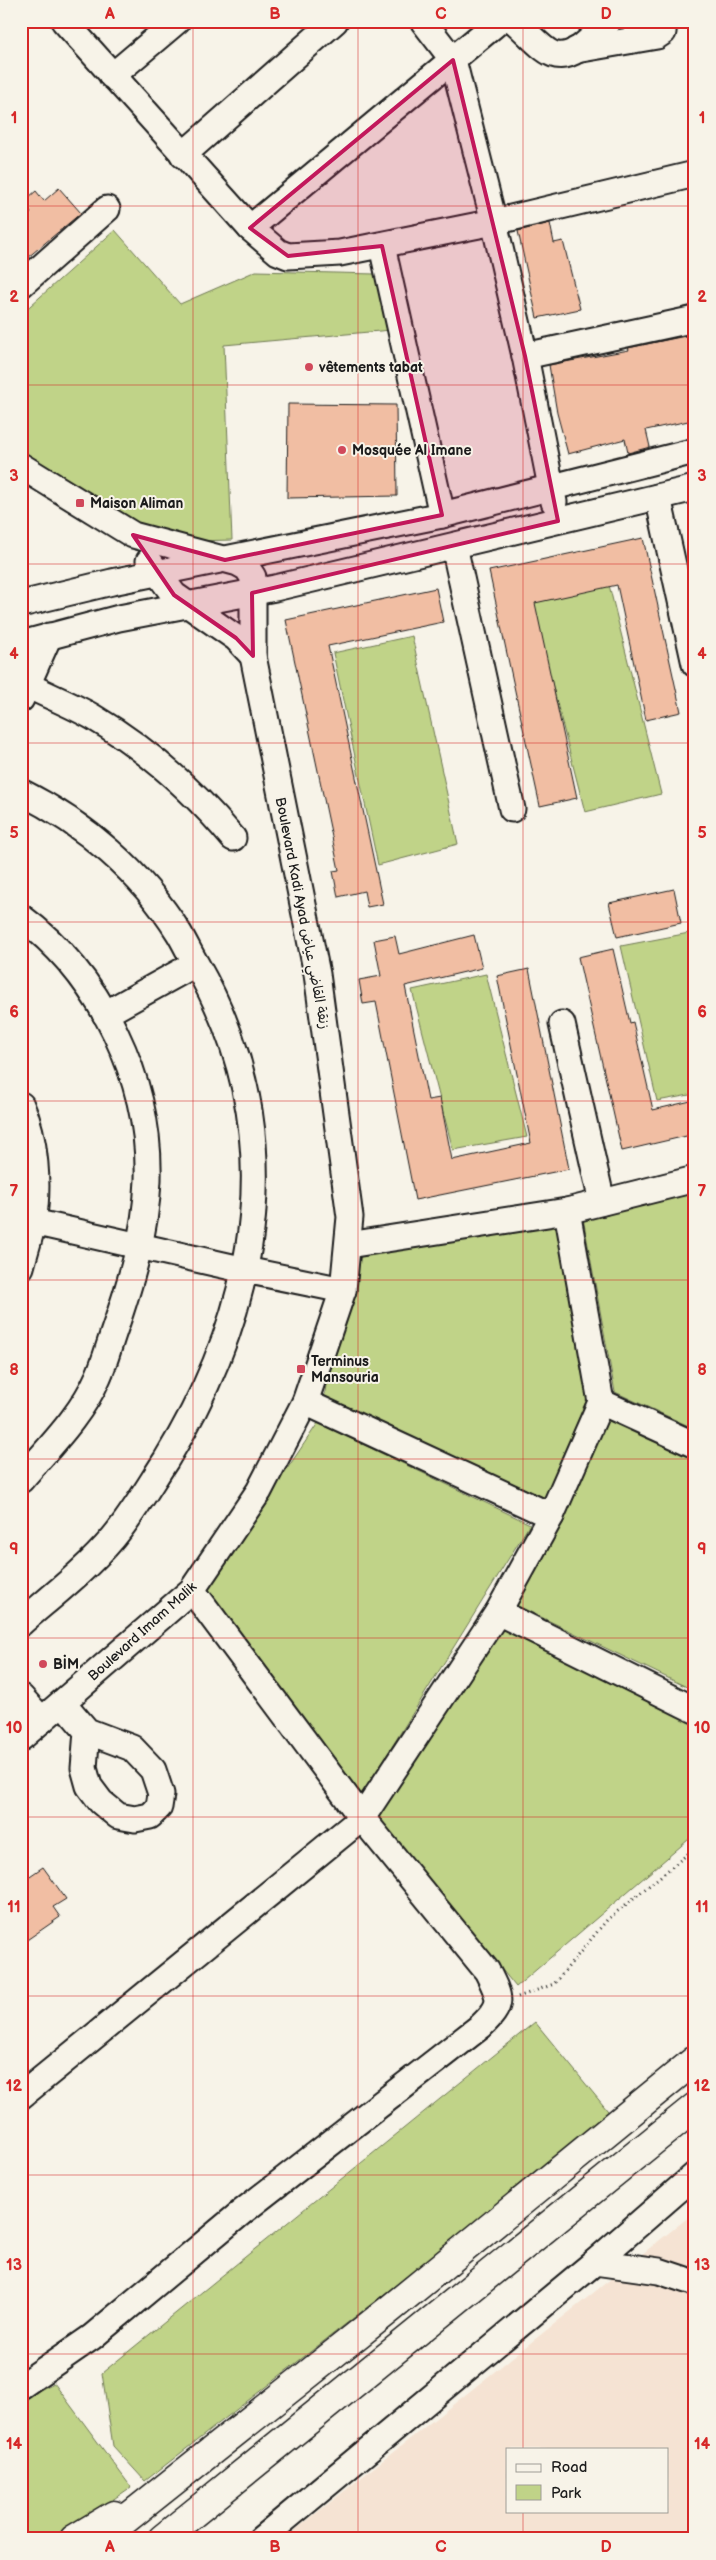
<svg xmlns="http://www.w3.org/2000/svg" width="716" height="2560" viewBox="0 0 716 2560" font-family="'Balsamiq Sans','Playpen Sans Arabic',sans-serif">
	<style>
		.built { fill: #f5e3d3; fill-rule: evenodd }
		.green { fill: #c0d388; stroke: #6e7852 }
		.building { fill: #f1bea3; stroke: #1c1c1c }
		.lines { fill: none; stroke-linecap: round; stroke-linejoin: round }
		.minor-casing { stroke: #1c1c1c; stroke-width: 29 }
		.highway-casing { stroke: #1c1c1c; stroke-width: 31 }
		.path { stroke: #1c1c1c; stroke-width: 3; stroke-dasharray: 1 4; stroke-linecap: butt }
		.minor { stroke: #f7f3e8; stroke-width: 25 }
		.highway { stroke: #f7f3e8; stroke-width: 28 }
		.marked { fill: #c2185b; fill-opacity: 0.2; stroke: #c2185b; stroke-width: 4; stroke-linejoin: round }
		.grid { fill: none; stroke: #d62828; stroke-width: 1; stroke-opacity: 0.55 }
		.poi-dot { fill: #d1495b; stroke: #f7f3e8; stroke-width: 2 }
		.labels { text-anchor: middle; stroke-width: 4; stroke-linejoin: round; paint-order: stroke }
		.poi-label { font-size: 14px; font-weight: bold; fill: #1c1c1c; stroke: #f7f3e8; text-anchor: start }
		.street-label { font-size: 14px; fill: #1c1c1c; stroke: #f7f3e8 }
		.neatline { fill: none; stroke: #d62828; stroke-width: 2 }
		.grid-label { font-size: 16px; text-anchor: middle; font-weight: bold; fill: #d62828 }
	</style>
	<rect width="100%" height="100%" fill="#f7f3e8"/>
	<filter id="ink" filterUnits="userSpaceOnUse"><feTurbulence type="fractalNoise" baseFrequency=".02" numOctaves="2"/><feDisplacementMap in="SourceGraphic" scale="10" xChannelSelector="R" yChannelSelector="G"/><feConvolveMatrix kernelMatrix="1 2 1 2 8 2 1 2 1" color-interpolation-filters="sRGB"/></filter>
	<g filter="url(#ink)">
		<path class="built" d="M695 2212V2539H284ZM507 2449H667V2511H507Z"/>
		<g class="green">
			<polygon points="115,230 180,304 256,271 375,274 391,330 224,345 232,540 154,542 21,452 21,314"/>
			<polygon points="609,585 661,794 585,812 531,602"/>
			<polygon points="412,636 458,844 378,865 333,653"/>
			<polygon points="689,933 695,957 695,1094 657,1101 621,946"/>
			<polygon points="486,974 527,1137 453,1150 412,990"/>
			<polygon points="695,1191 695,1429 615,1392 583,1218"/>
			<polygon points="569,1221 588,1397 545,1498 324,1398 347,1253"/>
			<polygon points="607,1419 695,1459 695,1691 514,1604"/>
			<polygon points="318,1423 530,1524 362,1795 206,1589"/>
			<polygon points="500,1626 695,1722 695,1834 516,1987 376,1814"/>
			<polygon points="535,2022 612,2116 145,2481 113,2446 102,2373"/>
			<polygon points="54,2383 131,2487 56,2539 21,2539 21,2399"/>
		</g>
		<g class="building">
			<polygon points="59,188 81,213 21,263 21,221 31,213 22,203 36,191 44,201"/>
			<polygon points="550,223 554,243 563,241 580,309 537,318 518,231"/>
			<polygon points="695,334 695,405 690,406 693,420 646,430 650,447 628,453 625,439 568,454 557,413 549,365 629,350 628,348"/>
			<polygon points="288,404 396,405 397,496 287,498"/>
			<polygon points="643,538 681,712 646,720 617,585 535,603 577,798 540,806 489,571"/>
			<polygon points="436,588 443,622 328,646 383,904 367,907 364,891 338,897 333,871 339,870 286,620"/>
			<polygon points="674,889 681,923 617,937 609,903"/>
			<polygon points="474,935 482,968 405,986 428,1100 440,1098 452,1160 531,1143 497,976 529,969 569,1169 415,1200 376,1002 363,1004 359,980 381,976 374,940 395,936 399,954"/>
			<polygon points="613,949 630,1023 633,1022 653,1110 695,1100 695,1134 622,1151 578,957"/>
			<polygon points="43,1867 66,1899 53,1907 60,1917 21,1944 21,1882"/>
		</g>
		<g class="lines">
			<g class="minor-casing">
				<g id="minor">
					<polyline points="64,21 250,228 278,252 288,256 340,253 494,222 695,174"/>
					<polyline points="423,21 453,60 494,222 525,356 554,502"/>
					<path d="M514 21C524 29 542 50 553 54 574 62 596 33 609 21"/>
					<polyline points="576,50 657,36 663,32 664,21"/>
					<polyline points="112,76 177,21"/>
					<polyline points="183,155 335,21"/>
					<polyline points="250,228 499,21"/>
					<polyline points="382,246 442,515"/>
					<polyline points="21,285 107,209"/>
					<polyline points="525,356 695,319"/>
					<polyline points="21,466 133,535 238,563 247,568 253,577 253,656 317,974 350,1217 343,1290 305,1402 259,1491 192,1590 21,1738"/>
					<polyline points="658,497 695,664"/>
					<polyline points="454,546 512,809"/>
					<polyline points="149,561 174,595 236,638 253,656"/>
					<polyline points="21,604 112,582 442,515 695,451"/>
					<polyline points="21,644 119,618 275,588 695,488"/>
					<path d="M27 685C49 696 72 705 93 717 147 749 193 790 233 838"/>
					<polyline points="21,699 49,636"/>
					<path d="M21 792C85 824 141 872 179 933 185 943 190 954 196 964 291 1129 262 1303 166 1460 149 1486 133 1514 113 1538 86 1570 52 1596 21 1623"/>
					<path d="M21 917C101 976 151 1081 148 1180 146 1233 130 1285 113 1334 108 1349 104 1364 98 1377 81 1416 48 1448 21 1480"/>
					<polyline points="105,1014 195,964"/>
					<polyline points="562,1024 602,1202"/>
					<path d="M21 1105C36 1138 39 1187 33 1222 30 1237 25 1252 21 1267"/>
					<polyline points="33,1222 245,1270 343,1290"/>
					<polyline points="348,1245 567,1211 695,1179"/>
					<polyline points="305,1402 551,1516"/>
					<polyline points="601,1402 695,1445"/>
					<polyline points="498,1612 695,1710"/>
					<polyline points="21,1697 42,1720"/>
					<polyline points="63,1703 87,1731 132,1748 153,1770 161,1794 159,1807 150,1816 135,1819 118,1816 101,1802 89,1786 84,1768 87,1731"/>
					<polyline points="21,2096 362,1818 498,1612 551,1516 601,1402 567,1211"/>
					<polyline points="595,2262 659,2271 695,2283"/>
					<path d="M21 2386 92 2337 242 2212 481 2026C504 2004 501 1999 487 1971L362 1818 192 1590"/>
					<polyline points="261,2539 595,2262 695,2175"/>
				</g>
			</g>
			<g class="highway-casing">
				<g id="highway">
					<polyline points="74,2539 114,2515"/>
					<polyline points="101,2539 390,2309 695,2060"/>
					<polyline points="162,2539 695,2107"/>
				</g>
			</g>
			<polyline class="path" points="518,1997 554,1984 607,1920 695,1848"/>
			<use href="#minor" class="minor"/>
			<use href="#highway" class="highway"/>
		</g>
	</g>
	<path class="marked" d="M453 60 525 356 558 521 252 593 253 656 236 638 174 595 133 535 225 560 442 515 382 246 288 256 250 228Z"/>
	<path class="grid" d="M193 21V2539M358 21V2539M523 21V2449M21 206H695M21 385H695M21 564H695M21 743H695M21 922H695M21 1101H695M21 1280H695M21 1459H695M21 1638H695M21 1817H695M21 1996H695M21 2175H695M21 2354H695M523 2511V2539"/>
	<g class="poi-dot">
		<circle cx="309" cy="367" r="5"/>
		<circle cx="342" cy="450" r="5"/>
		<rect x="75" y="498" width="10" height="10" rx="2.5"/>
		<rect x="296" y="1364" width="10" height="10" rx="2.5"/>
		<circle cx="43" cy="1664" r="5"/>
	</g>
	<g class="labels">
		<g class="poi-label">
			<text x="319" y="372">vêtements tabat</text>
			<text x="352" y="455">Mosquée Al Imane</text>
			<text x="90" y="508">Maison Aliman</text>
			<text x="311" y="1366">Terminus<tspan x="311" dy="16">Mansouria</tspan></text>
			<text x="53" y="1669">BİM</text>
		</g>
		<g class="street-label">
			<text transform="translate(303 913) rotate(79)" y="5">Boulevard Kadi Ayad زنقة القاضي عياض</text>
			<text transform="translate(142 1631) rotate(-42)" y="5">Boulevard Imam Malik</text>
		</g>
	</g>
	<rect width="716" height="2560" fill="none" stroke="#f7f3e8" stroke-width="55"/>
	<rect x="506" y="2448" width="162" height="65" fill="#f7f3e8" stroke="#9f9d96"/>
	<rect x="516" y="2464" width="25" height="8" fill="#f7f3e8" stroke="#9f9d96"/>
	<text x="551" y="2472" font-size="15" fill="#1c1c1c">Road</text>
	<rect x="516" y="2485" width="25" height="15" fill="#c0d388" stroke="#9f9d96"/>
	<text x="551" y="2498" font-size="15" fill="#1c1c1c">Park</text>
	<rect x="28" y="28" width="660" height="2504" class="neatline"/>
	<g class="grid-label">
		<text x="110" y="19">A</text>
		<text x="275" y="19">B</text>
		<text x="441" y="19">C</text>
		<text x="606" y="19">D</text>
		<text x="14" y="123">1</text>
		<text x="702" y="123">1</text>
		<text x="14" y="302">2</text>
		<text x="702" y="302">2</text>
		<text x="14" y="481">3</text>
		<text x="702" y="481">3</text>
		<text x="14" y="659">4</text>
		<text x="702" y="659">4</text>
		<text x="14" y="838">5</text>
		<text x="702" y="838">5</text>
		<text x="14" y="1017">6</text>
		<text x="702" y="1017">6</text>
		<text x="14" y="1196">7</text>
		<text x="702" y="1196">7</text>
		<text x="14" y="1375">8</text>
		<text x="702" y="1375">8</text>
		<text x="14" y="1554">9</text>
		<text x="702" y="1554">9</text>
		<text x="14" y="1733">10</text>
		<text x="702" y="1733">10</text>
		<text x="14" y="1912">11</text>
		<text x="702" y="1912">11</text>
		<text x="14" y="2091">12</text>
		<text x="702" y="2091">12</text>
		<text x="14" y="2270">13</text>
		<text x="702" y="2270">13</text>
		<text x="14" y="2449">14</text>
		<text x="702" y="2449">14</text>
		<text x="110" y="2552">A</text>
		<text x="275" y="2552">B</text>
		<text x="441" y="2552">C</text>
		<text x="606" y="2552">D</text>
	</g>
</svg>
